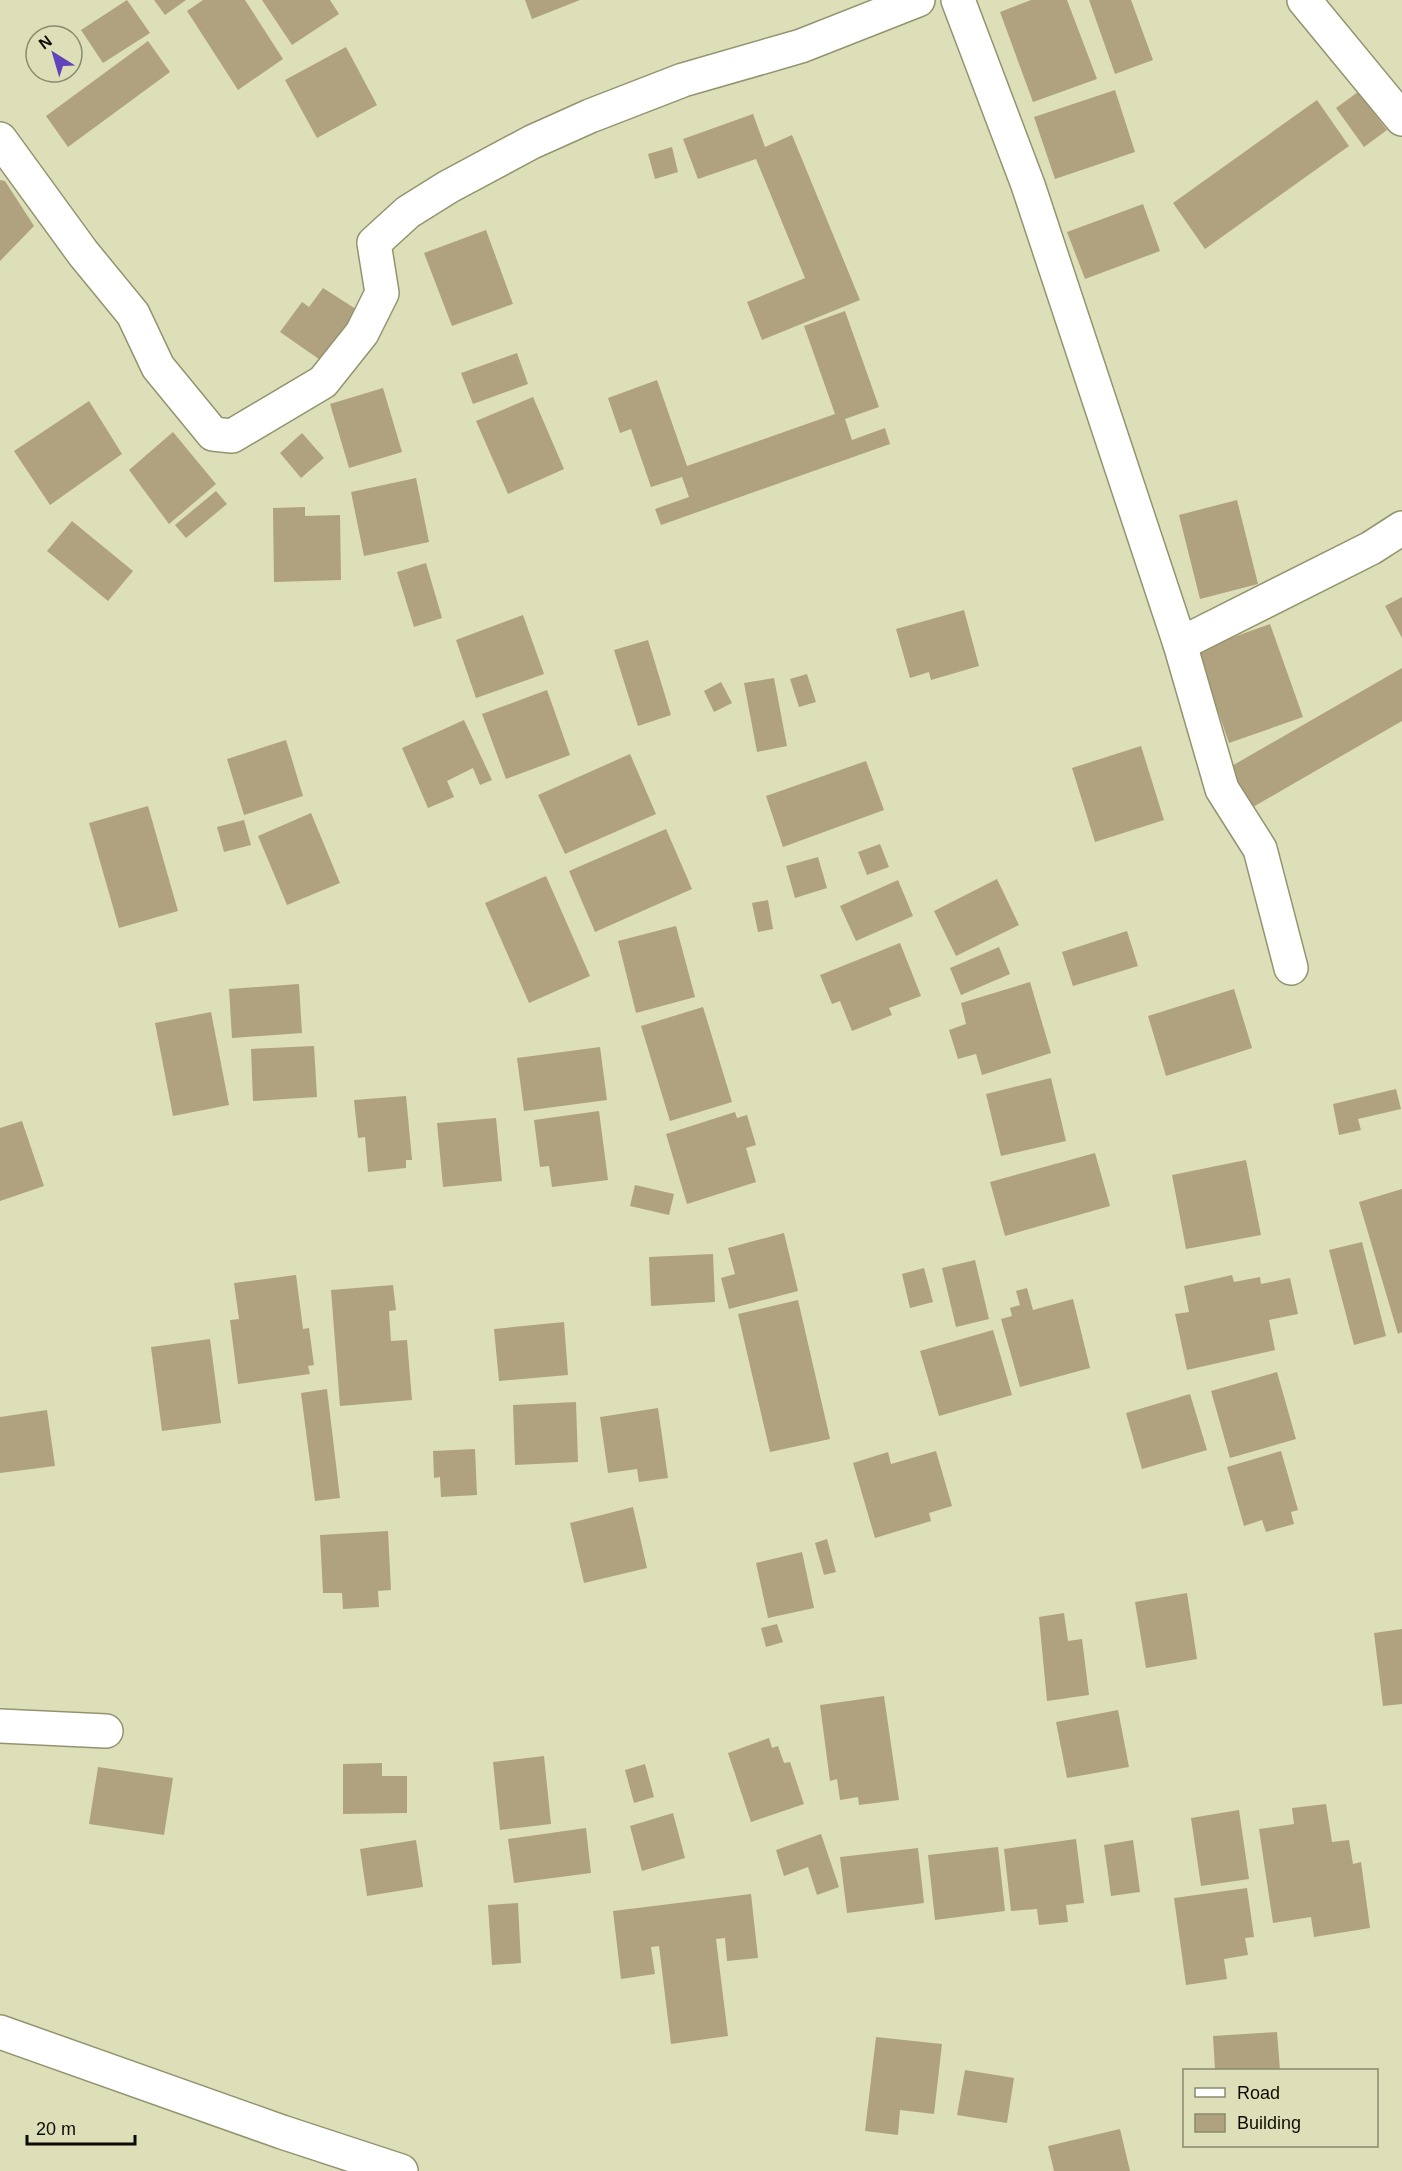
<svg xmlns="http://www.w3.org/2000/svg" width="1402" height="2171" viewBox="0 0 1402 2171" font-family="Arial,sans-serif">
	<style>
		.building { fill: #b0a27e }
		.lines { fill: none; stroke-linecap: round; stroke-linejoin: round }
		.minor-casing { stroke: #93946f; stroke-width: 36 }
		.minor { stroke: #fff; stroke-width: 33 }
	</style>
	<rect width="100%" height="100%" fill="#dddfb8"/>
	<g class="building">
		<polygon points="127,0 150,33 103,63 81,30"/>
		<polygon points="154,0 186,0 165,15"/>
		<polygon points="203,0 245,0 283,59 238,90 187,11"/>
		<polygon points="262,0 330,0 339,14 292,45"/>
		<polygon points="525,0 580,0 532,19"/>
		<polygon points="1031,0 1067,0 1097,79 1033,102 1000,12"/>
		<polygon points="1089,0 1131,0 1153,60 1115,74"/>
		<polygon points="148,41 170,72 68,147 46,116"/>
		<polygon points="346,47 377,105 317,138 285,80"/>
		<polygon points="1115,90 1135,152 1055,179 1034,117"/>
		<polygon points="1358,92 1387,130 1364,147 1336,108"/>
		<polygon points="1317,100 1349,146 1205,249 1173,203"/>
		<polygon points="753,114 765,147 792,135 860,300 762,340 747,302 805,278 756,159 698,179 683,139"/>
		<polygon points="672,147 678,172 655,179 648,154"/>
		<polygon points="0,180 5,181 34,226 0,261"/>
		<polygon points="1143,204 1160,251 1085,279 1067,232"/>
		<polygon points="486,230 513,304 452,326 424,253"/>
		<polygon points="323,288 359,311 326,364 280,332 302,302 309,307"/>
		<polygon points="845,311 879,407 845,419 852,440 885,428 890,444 661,525 655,509 689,497 682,477 651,487 631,429 620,433 608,398 657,380 687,466 835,414 804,326"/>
		<polygon points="517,353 528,384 473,404 461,373"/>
		<polygon points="383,388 402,452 349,468 330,404"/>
		<polygon points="533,397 564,469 508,494 476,421"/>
		<polygon points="89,401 122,454 50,505 14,451"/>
		<polygon points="173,432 216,484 169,524 129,470"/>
		<polygon points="302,433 324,458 301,478 280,453"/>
		<polygon points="416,478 429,542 364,556 351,492"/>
		<polygon points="216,491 227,504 186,538 175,525"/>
		<polygon points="1237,500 1258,584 1200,599 1179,515"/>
		<polygon points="305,507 305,516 340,515 341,580 274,582 273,508"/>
		<polygon points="72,521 133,571 108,601 47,551"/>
		<polygon points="426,563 442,618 414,627 397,572"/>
		<polygon points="1402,597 1402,638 1385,606"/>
		<polygon points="964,610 979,666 931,680 929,672 910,678 896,629"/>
		<polygon points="523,615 544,674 476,698 456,640"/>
		<polygon points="1270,624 1303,717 1229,743 1197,650"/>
		<polygon points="648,640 671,715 638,726 614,650"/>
		<polygon points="1402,668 1402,721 1253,807 1230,767"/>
		<polygon points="807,674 816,702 799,707 790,679"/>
		<polygon points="774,678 787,746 757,752 744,683"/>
		<polygon points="721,682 732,703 714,712 704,691"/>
		<polygon points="547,690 570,755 506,779 482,714"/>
		<polygon points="464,720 492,780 480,785 473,768 447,781 454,797 428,808 402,748"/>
		<polygon points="286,740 303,796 244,815 227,759"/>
		<polygon points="1141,746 1164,820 1095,842 1072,768"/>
		<polygon points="630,754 656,814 565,854 538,795"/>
		<polygon points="866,761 884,810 783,847 766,796"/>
		<polygon points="148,806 178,911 119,928 89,823"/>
		<polygon points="311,813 340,883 287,905 258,836"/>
		<polygon points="244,820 251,845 224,852 217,827"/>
		<polygon points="666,829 692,889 595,932 569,871"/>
		<polygon points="880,844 889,867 867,875 858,852"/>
		<polygon points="818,857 827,888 795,898 786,866"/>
		<polygon points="546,876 590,976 529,1003 485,903"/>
		<polygon points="997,879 1019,925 956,956 934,911"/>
		<polygon points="898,880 913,916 856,941 840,906"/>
		<polygon points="768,900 773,929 758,932 752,903"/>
		<polygon points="676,926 695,997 636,1013 618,941"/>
		<polygon points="1127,931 1138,966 1073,986 1062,952"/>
		<polygon points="900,943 921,996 889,1008 892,1015 852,1031 840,1001 832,1004 820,975"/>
		<polygon points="999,947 1010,974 961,995 950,968"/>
		<polygon points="1030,982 1051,1053 982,1075 976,1054 958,1059 949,1030 966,1024 961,1003"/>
		<polygon points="299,984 302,1033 232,1038 229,989"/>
		<polygon points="1234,989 1252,1048 1166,1076 1148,1016"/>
		<polygon points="703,1007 732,1102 670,1121 641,1026"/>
		<polygon points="211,1012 229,1105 173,1116 155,1023"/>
		<polygon points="314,1046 317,1097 253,1101 251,1049"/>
		<polygon points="600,1047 607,1100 524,1111 517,1058"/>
		<polygon points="1051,1078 1066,1141 1001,1156 986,1094"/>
		<polygon points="1396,1089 1401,1109 1358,1119 1361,1130 1339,1135 1333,1104"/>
		<polygon points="406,1096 412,1160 406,1160 406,1168 368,1172 365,1137 358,1138 354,1100"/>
		<polygon points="599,1111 608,1180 552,1187 549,1166 540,1167 534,1120"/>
		<polygon points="735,1112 737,1118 747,1115 756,1145 746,1148 756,1182 687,1204 666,1134"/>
		<polygon points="496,1118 502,1181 443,1187 437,1123"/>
		<polygon points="22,1121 44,1186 0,1201 0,1128"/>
		<polygon points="1095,1153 1110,1206 1005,1236 990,1182"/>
		<polygon points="1246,1160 1261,1235 1186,1249 1172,1175"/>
		<polygon points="635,1185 674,1194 669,1215 630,1206"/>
		<polygon points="1402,1189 1402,1332 1398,1334 1359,1202"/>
		<polygon points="784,1233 798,1291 729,1309 721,1278 735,1274 728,1248"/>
		<polygon points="1362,1242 1386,1336 1354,1345 1329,1250"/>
		<polygon points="713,1254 715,1302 651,1306 649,1257"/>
		<polygon points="975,1260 989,1319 956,1327 942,1268"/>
		<polygon points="924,1268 933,1302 910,1308 902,1274"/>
		<polygon points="296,1275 303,1329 309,1328 314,1365 308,1366 310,1374 238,1384 230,1320 239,1319 234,1283"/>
		<polygon points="1232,1275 1234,1282 1260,1277 1261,1284 1290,1278 1298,1314 1269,1320 1275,1350 1187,1370 1175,1314 1189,1312 1184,1286"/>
		<polygon points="393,1285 396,1310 389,1311 391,1341 407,1340 412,1400 340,1406 331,1290"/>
		<polygon points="1027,1288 1033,1310 1073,1299 1090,1368 1020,1387 1001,1319 1012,1316 1010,1308 1020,1305 1016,1291"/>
		<polygon points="798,1300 830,1439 770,1452 738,1314"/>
		<polygon points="564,1322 568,1375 499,1381 494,1329"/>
		<polygon points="993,1330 1012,1395 939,1416 920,1351"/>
		<polygon points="210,1339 221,1423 162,1431 151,1347"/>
		<polygon points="1277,1372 1296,1439 1230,1458 1211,1391"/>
		<polygon points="327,1389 340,1498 315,1501 301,1393"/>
		<polygon points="1190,1394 1207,1450 1142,1469 1126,1413"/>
		<polygon points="576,1402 578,1462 515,1465 513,1405"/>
		<polygon points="658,1408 668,1478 639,1482 637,1469 608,1473 600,1417"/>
		<polygon points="47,1410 55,1466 0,1473 0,1417"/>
		<polygon points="475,1449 477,1495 441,1497 440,1477 434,1478 433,1451"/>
		<polygon points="936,1451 952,1506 929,1513 931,1521 875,1538 853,1463 888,1452 891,1464"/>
		<polygon points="1281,1451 1298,1510 1291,1512 1294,1524 1266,1532 1262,1520 1244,1526 1227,1467"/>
		<polygon points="633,1507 647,1568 584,1583 570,1523"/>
		<polygon points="388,1531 391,1590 378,1591 379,1607 343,1609 342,1593 323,1593 320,1535"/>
		<polygon points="827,1539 836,1572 824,1575 815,1543"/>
		<polygon points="802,1552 814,1608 768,1618 756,1563"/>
		<polygon points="1187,1593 1197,1659 1146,1668 1135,1602"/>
		<polygon points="1064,1613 1068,1641 1082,1639 1089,1695 1047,1701 1039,1617"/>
		<polygon points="777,1624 783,1642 766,1647 761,1628"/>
		<polygon points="1402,1629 1402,1704 1383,1706 1374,1633"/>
		<polygon points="884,1696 899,1800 859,1805 858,1797 840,1800 837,1779 830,1781 820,1705"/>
		<polygon points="1118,1710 1129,1767 1067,1778 1056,1722"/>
		<polygon points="769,1738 772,1748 778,1746 784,1763 790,1762 804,1804 751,1822 728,1753"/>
		<polygon points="544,1756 551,1824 500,1830 493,1762"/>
		<polygon points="382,1763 382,1776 407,1776 407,1813 343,1814 343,1764"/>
		<polygon points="645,1764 654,1797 634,1803 625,1770"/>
		<polygon points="98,1767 173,1778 164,1835 89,1824"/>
		<polygon points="1326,1804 1332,1842 1349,1840 1353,1864 1361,1862 1370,1928 1314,1937 1311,1917 1273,1923 1259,1829 1294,1824 1292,1808"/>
		<polygon points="1239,1810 1249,1879 1201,1886 1191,1818"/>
		<polygon points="673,1813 685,1858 642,1871 630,1826"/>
		<polygon points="586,1828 591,1873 514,1883 508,1839"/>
		<polygon points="821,1834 839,1887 817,1895 808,1867 784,1876 776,1850"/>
		<polygon points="1076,1839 1084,1903 1066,1905 1068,1922 1039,1925 1037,1909 1011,1911 1004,1849"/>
		<polygon points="416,1840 423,1887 367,1896 360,1849"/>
		<polygon points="1133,1840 1140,1892 1111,1896 1104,1845"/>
		<polygon points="998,1847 1005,1911 935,1920 928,1855"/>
		<polygon points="918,1848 924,1903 847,1913 840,1857"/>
		<polygon points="1247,1888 1254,1937 1245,1938 1248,1955 1224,1959 1227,1979 1186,1985 1174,1898"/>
		<polygon points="751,1894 758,1958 727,1961 725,1938 716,1939 728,2036 671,2044 659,1946 651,1947 655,1974 621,1979 613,1911"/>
		<polygon points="518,1903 521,1963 492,1965 488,1905"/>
		<polygon points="1277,2032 1280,2070 1215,2070 1213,2036"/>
		<polygon points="876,2037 942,2044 934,2114 900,2110 898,2135 865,2131"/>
		<polygon points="965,2070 1014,2078 1007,2123 957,2115"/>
		<polygon points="1120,2129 1130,2171 1054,2171 1048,2146"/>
	</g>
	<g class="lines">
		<g class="minor-casing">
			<g id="minor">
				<polyline points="958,0 1028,185 1180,644 1222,789 1260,849 1291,968"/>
				<polyline points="1304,0 1402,119"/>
				<polyline points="0,139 83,253 133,314 158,367 213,434 232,436 323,382 362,333 382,293 374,243 408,212 448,187 532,142 590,116 683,80 801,46 918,0"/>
				<polyline points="1180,644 1371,548 1402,528"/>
				<polyline points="0,1726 106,1731"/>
				<polyline points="0,2032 282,2132 401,2171"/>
			</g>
		</g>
		<use href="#minor" class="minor"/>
	</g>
	<rect x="1183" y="2069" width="195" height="78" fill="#dddfb8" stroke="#898b6f" stroke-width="1.5"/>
	<rect x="1195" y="2088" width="30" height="9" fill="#ffffff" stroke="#898b6f" stroke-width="1.5"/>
	<text x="1237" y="2099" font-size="18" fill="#0c0c02">Road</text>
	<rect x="1195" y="2114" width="30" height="18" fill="#b0a27e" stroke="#898b6f" stroke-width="1.5"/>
	<text x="1237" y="2129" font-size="18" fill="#0c0c02">Building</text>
	<g transform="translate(54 54) rotate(323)"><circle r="28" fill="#dddfb8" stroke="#898b6f" stroke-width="1.5"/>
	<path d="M0-4.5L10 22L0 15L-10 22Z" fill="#6243bc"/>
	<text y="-9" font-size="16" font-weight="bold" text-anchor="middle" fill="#0c0c02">N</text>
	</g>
	<path d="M27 2135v9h108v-9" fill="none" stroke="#0c0c02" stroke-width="3"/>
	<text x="36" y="2135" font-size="18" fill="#0c0c02" stroke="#dddfb8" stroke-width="4.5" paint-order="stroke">20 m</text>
</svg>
